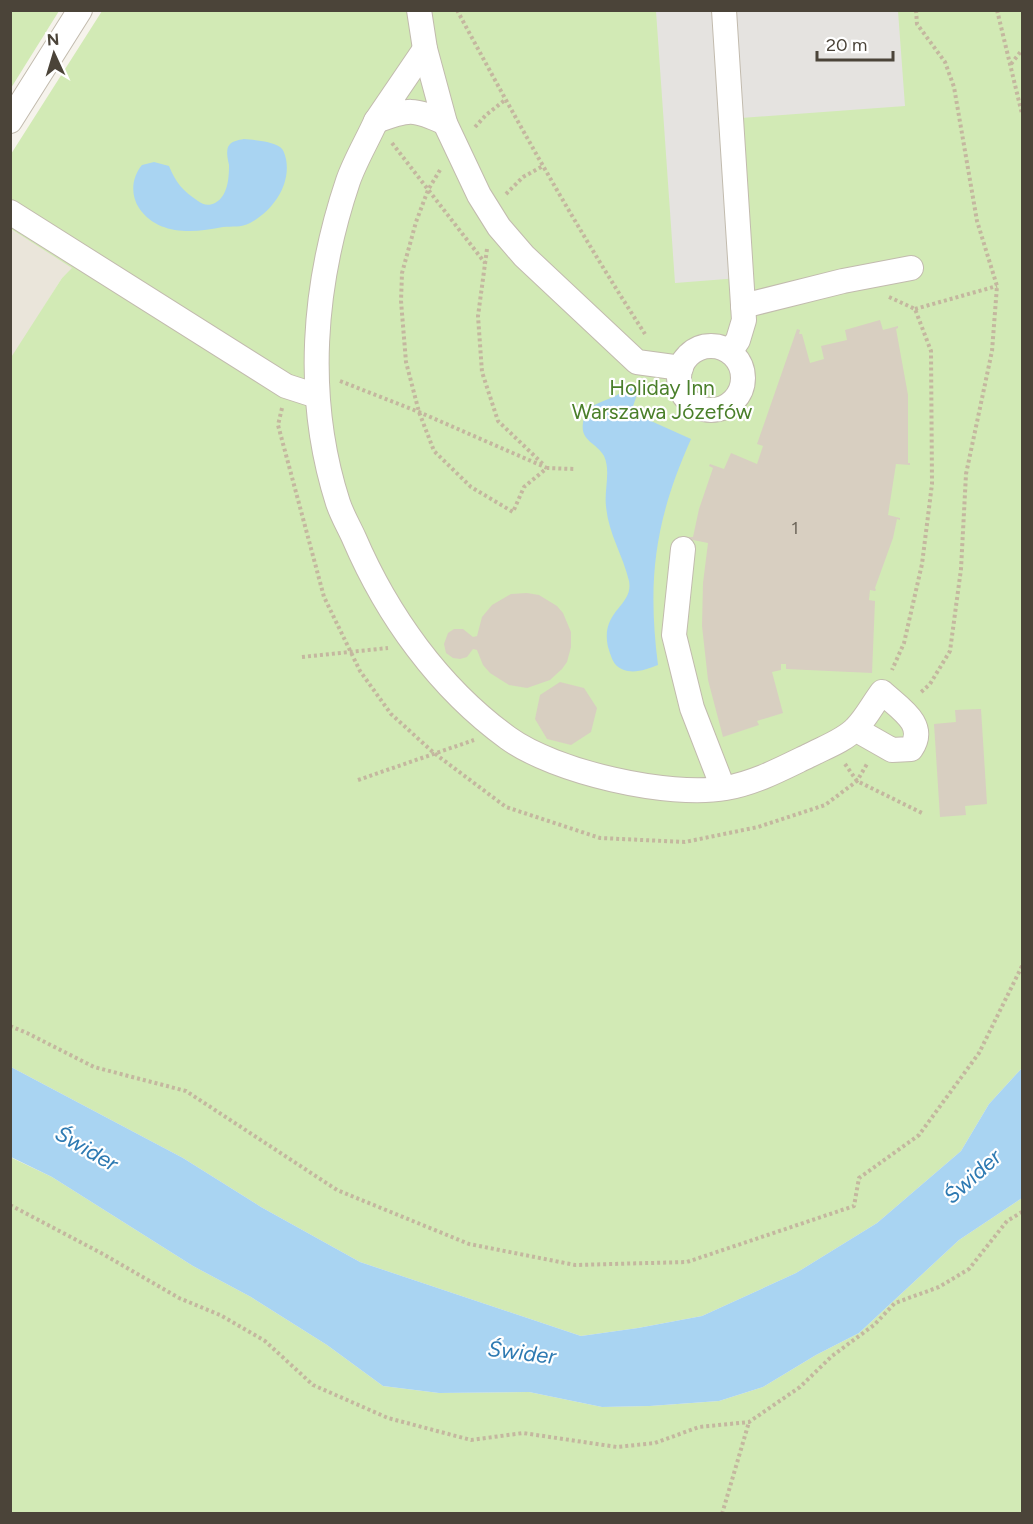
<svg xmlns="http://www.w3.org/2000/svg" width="1033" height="1524" viewBox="0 0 1033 1524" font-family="Figtree,sans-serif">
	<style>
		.residential { fill: #eae5da }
		.green { fill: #d2eab5 }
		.parking { fill: #e5e3e0 }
		.water { fill: #a9d4f2 }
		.building { fill: #d8cfc1 }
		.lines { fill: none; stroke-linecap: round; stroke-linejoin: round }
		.minor-casing { stroke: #c2bbae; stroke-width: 26 }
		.path { stroke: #c4b79f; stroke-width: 4; stroke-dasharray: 3 3; stroke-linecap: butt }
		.minor { stroke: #fff; stroke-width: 24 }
		.labels { text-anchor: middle; stroke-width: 4.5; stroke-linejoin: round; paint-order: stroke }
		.number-label { font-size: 18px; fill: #6e675b }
		.park-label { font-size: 21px; fill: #4a7f2a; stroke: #fff }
		.water-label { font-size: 22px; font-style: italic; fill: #2e7ab2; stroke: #fff }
	</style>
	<rect width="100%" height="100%" fill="#f6f3ec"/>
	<polygon class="residential" points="11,229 73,268 62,278 11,359"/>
	<g class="green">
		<polygon points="11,10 59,11 11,88 10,11"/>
		<polygon points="102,11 1022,11 1022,1068 989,1104 961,1151 877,1223 796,1273 702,1316 638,1328 581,1336 360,1262 261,1207 183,1158 11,1067 10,359 62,278 72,268 11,229 11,154"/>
		<polygon points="10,1157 52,1177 193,1266 251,1297 327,1345 383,1386 439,1393 529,1392 602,1407 650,1406 719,1401 763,1387 816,1355 859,1333 959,1240 1022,1198 1022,1513 11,1513"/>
	</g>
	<polygon class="parking" points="656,11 898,11 905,106 741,118 752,277 675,283"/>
	<g class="water">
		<path d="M244 139C255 140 271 141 280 147 284 150 285 155 286 159 291 185 273 211 250 223 241 228 232 226 223 227 194 233 158 236 139 208 130 194 132 177 142 165L154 162 169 166C176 183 183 191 198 201 203 205 209 206 215 203 228 196 229 178 229 165 228 160 226 153 228 147 231 141 238 140 244 139Z"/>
		<path d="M629 385 639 389 631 412 691 439C655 520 647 578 658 665 645 670 627 677 615 664 612 660 610 653 608 647 600 610 634 606 629 581 623 555 608 533 606 506 604 490 611 471 604 456 597 443 580 441 583 423 586 397 616 404 629 385Z"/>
		<polygon points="11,1067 183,1158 261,1207 360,1262 581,1336 638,1328 702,1316 796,1273 877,1223 961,1151 989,1104 1022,1068 1022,1198 959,1240 859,1333 816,1355 763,1387 719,1401 650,1406 602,1407 529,1392 439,1393 383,1386 327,1345 251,1297 193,1266 52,1177 11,1157"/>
	</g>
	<g class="building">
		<polygon points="880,320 883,330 898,326 898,328 896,329 908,395 908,463 910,463 910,465 896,464 888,515 900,518 900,520 897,519 893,538 875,588 876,590 875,591 870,590 869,600 875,601 872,673 786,669 786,664 781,664 781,670 772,672 783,713 757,721 759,725 723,737 708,680 702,626 703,583 708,543 688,539 688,537 693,537 699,509 713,468 709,466 710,464 724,469 731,453 757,464 763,446 757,444 797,329 800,330 799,334 802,334 810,363 824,359 821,346 847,340 845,330"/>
		<polygon points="527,593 539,595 557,606 563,613 571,632 571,647 567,662 562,669 550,680 527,688 509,685 490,673 483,665 477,650 473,649 467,657 460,659 453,658 446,653 444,644 448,633 454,629 463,629 473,637 477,636 482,617 492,605 511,594"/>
		<polygon points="560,682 584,688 597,708 591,732 571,745 547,739 535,719 540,695"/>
		<polygon points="981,709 987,804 965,806 966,815 940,817 934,724 956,722 955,710"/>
	</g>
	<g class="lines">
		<g class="minor-casing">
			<g id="minor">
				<polyline points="419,10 425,49 445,123 479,195 499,227 524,256 637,362 681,368"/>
				<polyline points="724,10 744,320 738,340 730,352"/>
				<path d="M425 49 376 121C409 109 413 108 445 123"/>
				<polyline points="10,121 80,10"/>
				<path d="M376 121C367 141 355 161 348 181 313 285 304 397 338 503 342 515 349 527 354 538 387 615 439 688 508 738 555 772 668 798 726 788 755 783 781 769 808 756 823 748 844 741 856 728 866 718 873 704 882 692 899 708 928 724 911 749L892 750 855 729"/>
				<polyline points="10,212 286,386 317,396"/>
				<polyline points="743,306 843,281 911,268"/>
				<circle cx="711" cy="378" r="32"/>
				<polyline points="683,549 674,635 692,708 723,788"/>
			</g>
		</g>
		<g class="path">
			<path d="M457 10C516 120 577 229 645 334"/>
			<polyline points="916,10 917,24 945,62 954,87 977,221 997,286 992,351 966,474 961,569 950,651 930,684 919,694"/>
			<polyline points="997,10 1022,114"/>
			<polyline points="1011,64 1022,50"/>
			<polyline points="475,127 486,115 505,100"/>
			<polyline points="392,143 485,263"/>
			<polyline points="440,170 428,190 416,222 402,273 401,301 406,362 419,412 434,451 471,487 513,512 524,487 547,468 574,469"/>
			<polyline points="506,194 523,177 543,166"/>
			<polyline points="487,249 478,316 482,372 498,421 544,465"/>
			<polyline points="889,297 915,309 931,351 932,484 922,564 904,643 892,670"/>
			<polyline points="915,309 997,286"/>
			<polyline points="340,381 419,412 547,468"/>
			<polyline points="282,408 278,425 324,597 360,671 391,714 434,753 506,807 600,838 685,842 758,827 825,805 857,781 867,764"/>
			<polyline points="302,657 388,648"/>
			<polyline points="845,764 857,781 922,813"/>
			<polyline points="358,780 474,740"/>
			<polyline points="10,1026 27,1033 94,1067 186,1091 337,1190 469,1244 575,1265 687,1262 854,1206 859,1178 919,1135 979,1053 1022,966"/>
			<polyline points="10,1205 103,1254 179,1298 220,1315 265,1341 313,1385 388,1418 471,1440 523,1433 617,1447 655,1443 699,1427 749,1422 800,1387 832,1356 874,1325 895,1303 939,1287 969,1269 1007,1221 1022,1212"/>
			<polyline points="722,1514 749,1422"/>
		</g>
		<use href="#minor" class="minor"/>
	</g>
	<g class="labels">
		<g class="number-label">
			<text x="795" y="534">1</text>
		</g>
		<g class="park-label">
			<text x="662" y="395">Holiday Inn<tspan x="662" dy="24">Warszawa Józefów</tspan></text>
		</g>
		<g class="water-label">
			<text transform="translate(87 1148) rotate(30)" y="8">Świder</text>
			<text transform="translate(972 1176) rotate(-42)" y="8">Świder</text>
			<text transform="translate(522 1352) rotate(7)" y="8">Świder</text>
		</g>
	</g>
	<rect width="1033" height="1524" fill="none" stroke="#4b4439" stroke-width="24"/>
	<g transform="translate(54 54) rotate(356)" stroke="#ffffff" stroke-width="4.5" paint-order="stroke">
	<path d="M0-4.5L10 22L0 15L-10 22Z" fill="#4b4439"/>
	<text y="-9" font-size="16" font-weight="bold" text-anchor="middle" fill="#4b4439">N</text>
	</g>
	<path d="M817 51v9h76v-9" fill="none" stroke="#4b4439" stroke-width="3"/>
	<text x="826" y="51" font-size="18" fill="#4b4439" stroke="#ffffff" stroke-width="4.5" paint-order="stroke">20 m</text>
</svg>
